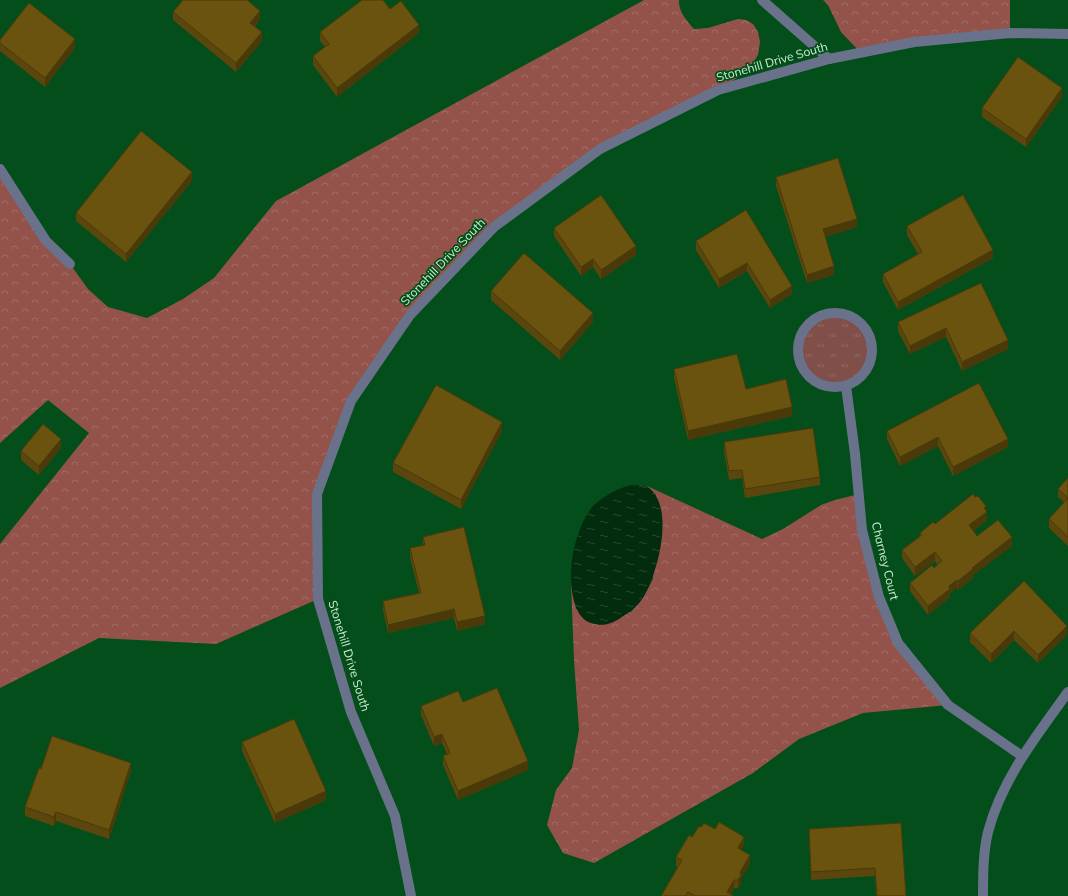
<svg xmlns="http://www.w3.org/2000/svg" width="1068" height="896" viewBox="0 0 1068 896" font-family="Mulish,sans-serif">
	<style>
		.grass { fill: url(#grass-tufts) }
		.forest { fill: url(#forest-crowns) }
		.water { fill: url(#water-ripples) }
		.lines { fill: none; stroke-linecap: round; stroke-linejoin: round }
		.lane { stroke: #69728a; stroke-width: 10 }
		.street { stroke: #69728a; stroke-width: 10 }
		.wall { fill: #5b470d }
		.shaded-wall { fill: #4a3a0a }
		.building { fill: #6a530f; stroke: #4a3a0a }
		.labels { text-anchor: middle; stroke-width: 3.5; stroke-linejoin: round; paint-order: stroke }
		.street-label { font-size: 12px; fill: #ceefd1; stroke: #044e1c }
	</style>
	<defs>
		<pattern id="grass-tufts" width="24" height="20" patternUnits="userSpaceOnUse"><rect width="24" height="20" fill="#804f49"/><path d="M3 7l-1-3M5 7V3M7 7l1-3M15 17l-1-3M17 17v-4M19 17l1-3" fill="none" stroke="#916962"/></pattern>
		<pattern id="forest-crowns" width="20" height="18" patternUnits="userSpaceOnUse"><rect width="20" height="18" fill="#93534b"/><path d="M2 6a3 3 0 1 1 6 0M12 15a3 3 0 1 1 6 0" fill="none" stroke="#a16c64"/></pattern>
		<pattern id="water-ripples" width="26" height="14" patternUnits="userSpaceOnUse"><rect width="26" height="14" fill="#032b0d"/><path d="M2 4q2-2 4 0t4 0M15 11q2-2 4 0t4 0" fill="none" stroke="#274a2f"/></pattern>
	</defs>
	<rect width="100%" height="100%" fill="#044e1c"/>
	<circle class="grass" cx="835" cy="350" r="37"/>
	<g class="forest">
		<path d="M644 0H679C678 11 687 21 694 29L708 28 738 19 746 20 753 24 758 32 760 42 758 55 753 63 737 78 718 90 600 149 494 227 410 315 351 401 317 494 318 599 216 644 99 638 0 688V544L89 433 48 400 0 443V169L46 241 70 264 88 289 108 307 147 318 183 299 214 278 276 201Z"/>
		<polygon points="823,0 1010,0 1010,33 859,51 841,32 828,5"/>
		<polygon points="647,486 762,539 783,529 821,505 835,500 859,494 862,530 898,643 948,705 863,713 799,739 753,773 594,863 563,853 547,825 556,790 572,768 579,730 574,660 571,582 576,609 631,612 643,598 653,579 656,495"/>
	</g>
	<path class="water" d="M631 485C636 486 644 485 649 488 675 508 658 572 644 596 639 605 630 612 622 617 612 624 603 627 591 623 568 616 569 569 574 549 577 536 584 515 594 505 604 496 618 488 631 485Z"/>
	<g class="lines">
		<g class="lane">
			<polyline points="762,0 829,59"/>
			<polyline points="0,169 46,241 70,264"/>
		</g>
		<g class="street">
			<circle cx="835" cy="350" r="37"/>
			<polyline points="846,386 855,454 862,530 879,597 898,643 948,705 1022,756"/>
			<polyline points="411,896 395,816 351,712 318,599 317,494 351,401 410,315 494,227 600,149 718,90 829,59 914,42 1010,33 1068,34"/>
			<path d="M983 896C983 875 983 853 988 832 1002 779 1037 735 1068 692"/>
		</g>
	</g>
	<g class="wall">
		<polygon points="390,9 419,33 337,97 313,65 313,56 325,47 320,41 320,32"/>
		<polygon points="173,12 260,19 255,26 262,41 236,72 173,20"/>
		<polygon points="0,40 75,48 45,87 0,51"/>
		<polygon points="1062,97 1026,147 982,117 982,108"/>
		<polygon points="776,177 857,227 825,237 834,275 807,283 776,186"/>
		<polygon points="192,181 126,262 76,221 76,213"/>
		<polygon points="746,210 792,294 770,308 747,271 719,288 696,250 696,241"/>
		<polygon points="907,226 993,258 898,310 883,282 883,274 918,254 907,235"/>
		<polygon points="554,228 636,255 601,279 593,267 581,276 554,236"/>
		<polygon points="981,283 1008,349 962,371 946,337 910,354 898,331 898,322"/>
		<polygon points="491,291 593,322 560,360 491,300"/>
		<polygon points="674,369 746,389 792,416 688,440 674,378"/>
		<polygon points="502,431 461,509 393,472 393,463"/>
		<polygon points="887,431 1008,447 953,476 938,446 900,466 887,439"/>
		<polygon points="724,442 820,477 820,485 745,498 742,478 729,480 724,451"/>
		<polygon points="61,448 39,475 21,460 21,451"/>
		<polygon points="1068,478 1068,546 1049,528 1049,519 1064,502 1058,497 1058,489"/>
		<polygon points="986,511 987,520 973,531 977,536 1012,546 973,575 973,578 958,590 957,588 950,593 950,597 928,615 910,591 910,583 938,565 935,561 915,576 902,558 902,550 920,536 920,533 935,524"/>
		<polygon points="423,537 485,624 457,631 454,618 388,633 383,610 383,601 419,593 410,557 410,548 423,545"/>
		<polygon points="1024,581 1067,635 1038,663 1014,640 991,663 970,642 970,633"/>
		<polygon points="463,702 528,770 458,800 443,765 443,756 447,754 442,743 434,746 421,715 421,706"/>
		<polygon points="242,742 326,800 275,823 242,751"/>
		<polygon points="41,769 131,771 109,839 56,821 54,826 25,816 25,807"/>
		<polygon points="901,823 906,896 876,896 875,876 811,880 809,829"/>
		<polygon points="701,827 744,845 741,850 750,864 741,879 741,884 738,888 734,888 731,894 734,896 661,896 678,867 676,866 676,857"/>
	</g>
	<g class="shaded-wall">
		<polygon points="260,11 260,19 250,31 250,23"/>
		<polygon points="419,25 419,33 337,97 337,88"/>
		<polygon points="262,32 262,41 236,72 236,63"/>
		<polygon points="75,39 75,48 45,87 45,78"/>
		<polygon points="1062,88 1062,97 1026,147 1026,139"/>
		<polygon points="192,172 192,181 126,262 126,254"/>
		<polygon points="857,219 857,227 823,238 823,229"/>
		<polygon points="636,246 636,255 601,279 601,270"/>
		<polygon points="993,250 993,258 898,310 898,302"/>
		<polygon points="593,259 593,267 581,276 581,267"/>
		<polygon points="747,263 747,271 719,288 719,279"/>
		<polygon points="834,266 834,275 807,283 807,275"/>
		<polygon points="792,286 792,294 770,308 770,300"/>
		<polygon points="593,313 593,322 560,360 560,351"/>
		<polygon points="946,328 946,337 910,354 910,346"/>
		<polygon points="1008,340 1008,349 962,371 962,362"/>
		<polygon points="792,407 792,416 688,440 688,431"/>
		<polygon points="502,422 502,431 461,509 461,500"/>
		<polygon points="938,437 938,446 900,466 900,457"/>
		<polygon points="61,439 61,448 39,475 39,466"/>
		<polygon points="1008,439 1008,447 953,476 953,467"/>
		<polygon points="986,506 987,520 969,534 969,525"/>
		<polygon points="1012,537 1012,546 973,575 973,578 958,590 958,581 972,568"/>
		<polygon points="935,552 935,561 915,576 915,567"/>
		<polygon points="957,580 957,588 950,593 950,597 928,615 928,606 949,586"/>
		<polygon points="454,609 454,618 388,633 388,625"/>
		<polygon points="485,616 485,624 457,631 457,622"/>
		<polygon points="1067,626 1067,635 1038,663 1038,655"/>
		<polygon points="1014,631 1014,640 991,663 991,654"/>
		<polygon points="442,734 442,743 434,746 434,737"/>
		<polygon points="528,761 528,770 458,800 458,791"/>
		<polygon points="131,763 131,771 109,839 109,830"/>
		<polygon points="326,791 326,800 275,823 275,814"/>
		<polygon points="56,812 56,821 54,826 54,817"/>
		<polygon points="744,837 744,845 738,856 738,848"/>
		<polygon points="750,855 750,864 741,879 741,884 738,888 738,880 740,872"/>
		<polygon points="734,880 734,888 730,896 727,892"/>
	</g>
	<g class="building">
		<polygon points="183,0 247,0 260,11 250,23 262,32 236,63 173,12"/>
		<polygon points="362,0 383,0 390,9 401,1 419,25 337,88 313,56 329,44 320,32"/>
		<polygon points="29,3 75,39 45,78 0,43 0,40"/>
		<polygon points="1018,57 1062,88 1026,139 982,108"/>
		<polygon points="141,131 192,172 126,254 76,213"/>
		<polygon points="838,158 857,219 823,229 834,266 807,275 776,177"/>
		<polygon points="601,195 636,246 601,270 593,259 581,267 554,228"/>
		<polygon points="963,195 993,250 898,302 883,274 922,252 907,226"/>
		<polygon points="746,210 792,286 770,300 747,263 719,279 696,241"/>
		<polygon points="524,253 593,313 560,351 491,291"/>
		<polygon points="981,283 1008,340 962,362 946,328 910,346 898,322"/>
		<polygon points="737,354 746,389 786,379 792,407 688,431 674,369"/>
		<polygon points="979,383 1008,439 953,467 938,437 900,457 887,431"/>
		<polygon points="436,385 502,422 461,500 393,463"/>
		<polygon points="43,424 61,439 39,466 21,451"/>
		<polygon points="813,428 820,477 745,489 742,470 729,471 724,442"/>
		<polygon points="1068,478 1068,498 1058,489"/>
		<polygon points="973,494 975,497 978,496 986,506 984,508 987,512 969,525 977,536 998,520 1012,537 972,568 973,569 958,581 957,580 949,586 950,589 928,606 910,583 932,565 934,568 942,561 935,552 915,567 902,550 922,535 920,533 933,522 935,524"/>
		<polygon points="1068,498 1068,537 1049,519"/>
		<polygon points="464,527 485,616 457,622 454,609 388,625 383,601 421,593 410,548 425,545 423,537"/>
		<polygon points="1024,581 1067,626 1038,655 1014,631 991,654 970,633"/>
		<polygon points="497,688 528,761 458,791 443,756 450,753 442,734 434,737 421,706 458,691 463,702"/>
		<polygon points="294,719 326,791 275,814 242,742"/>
		<polygon points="52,736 131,763 109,830 56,812 54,817 25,807 39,768 41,769"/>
		<polygon points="719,822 744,837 738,848 750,855 740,872 741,875 738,880 734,880 727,892 734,896 695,896 688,892 685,896 661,896 682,860 676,857 689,835 692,837 699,826 701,827 704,823 715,829"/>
		<polygon points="901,823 906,896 877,896 875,868 811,872 809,829"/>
	</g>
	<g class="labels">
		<g class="street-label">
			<text transform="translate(772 62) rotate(-16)" y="4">Stonehill Drive South</text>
			<text transform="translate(443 262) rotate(-46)" y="4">Stonehill Drive South</text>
			<text transform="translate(885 561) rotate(76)" y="4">Charney Court</text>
			<text transform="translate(349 656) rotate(73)" y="4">Stonehill Drive South</text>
		</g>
	</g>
</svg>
